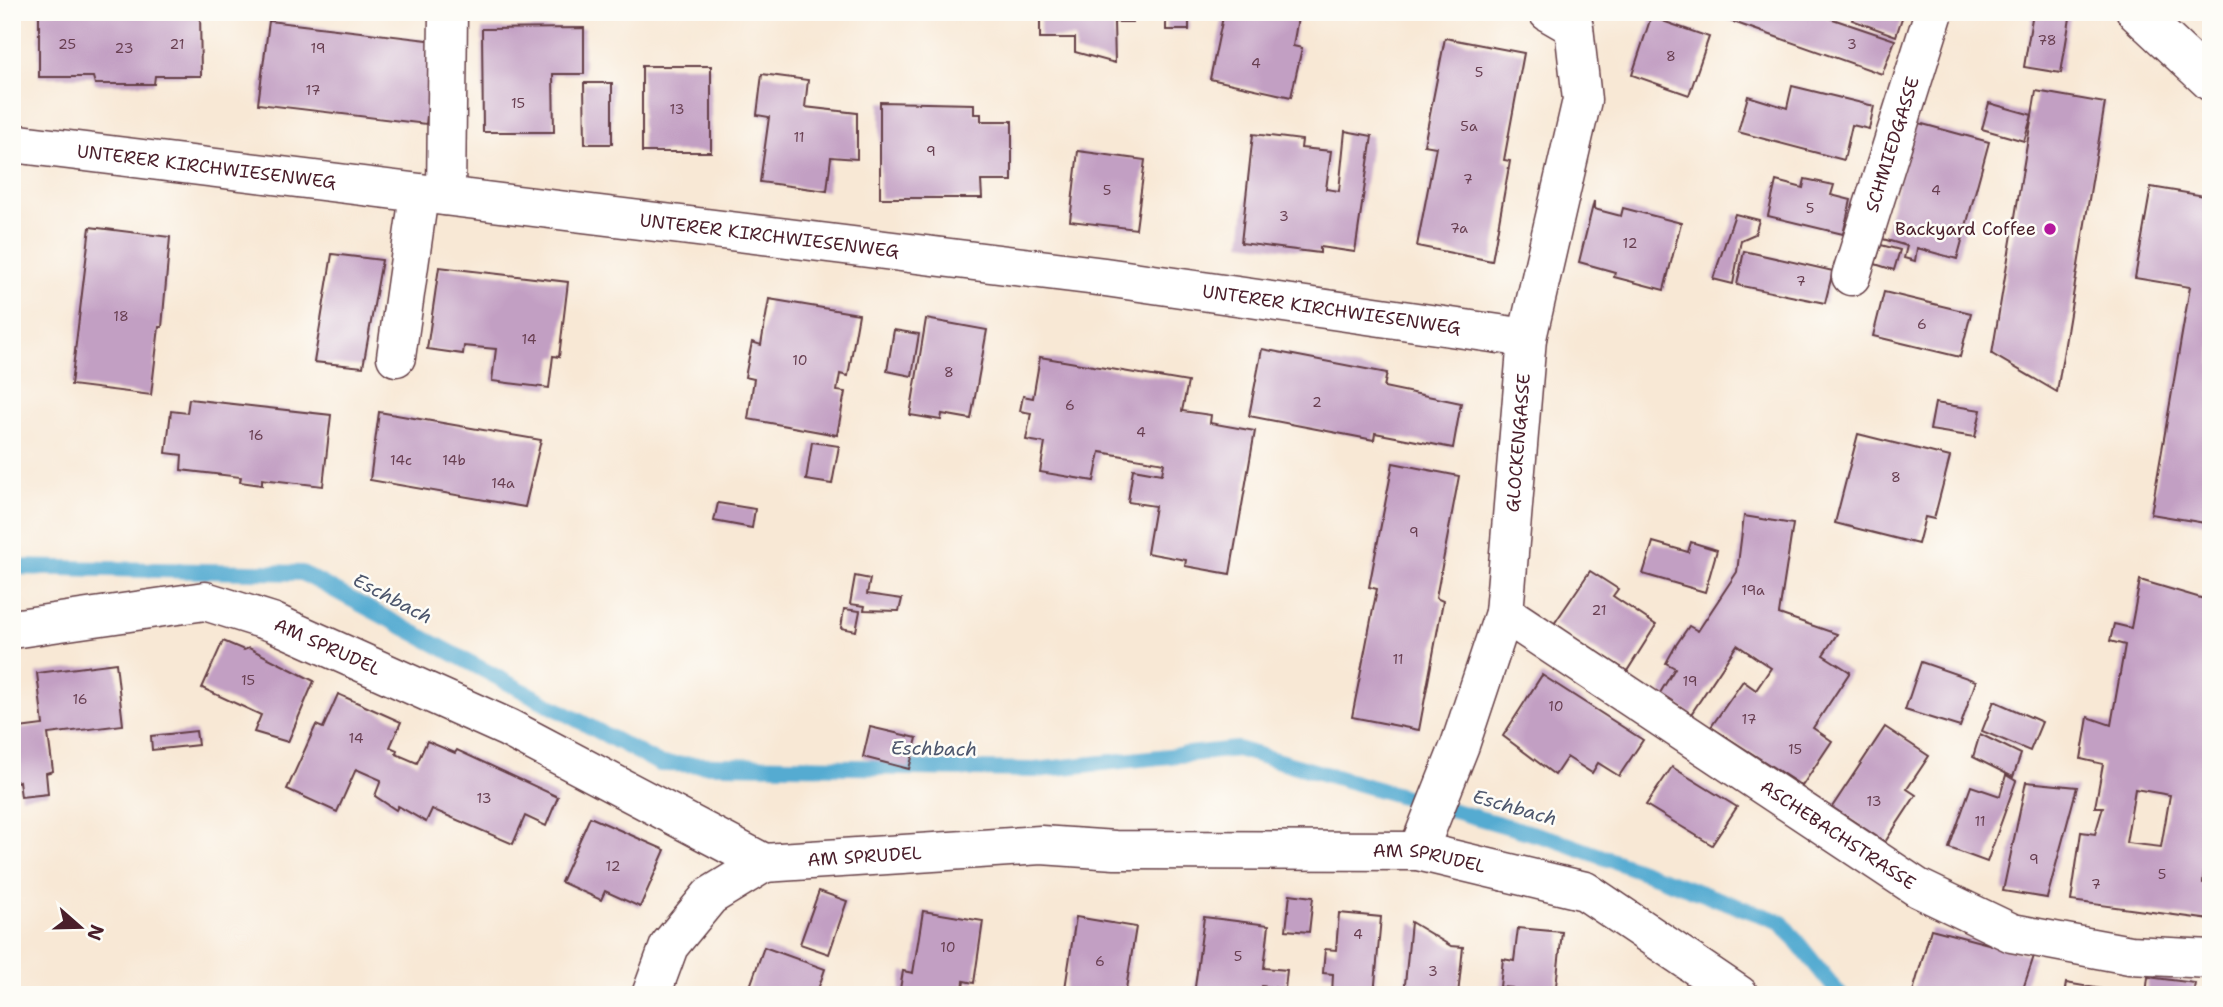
<svg xmlns="http://www.w3.org/2000/svg" width="2223" height="1007" viewBox="0 0 2223 1007" font-family="'Shantell Sans',sans-serif">
	<style>
		.lines { fill: none; stroke-linecap: round; stroke-linejoin: round }
		.stream { stroke: #54abd1; stroke-width: 16 }
		.building { fill: #c29fc3; fill-rule: evenodd }
		.minor-casing { stroke: #643d44; stroke-width: 41 }
		.minor { stroke: #fff; stroke-width: 38 }
		.poi-dot { fill: #b5179e; stroke: #fdfcf7; stroke-width: 2.5 }
		.labels { text-anchor: middle; stroke-width: 5; stroke-linejoin: round; paint-order: stroke }
		.number-label { font-size: 14px; fill: #683f51 }
		.street-label { font-size: 18px; fill: #4a1f2b; stroke: #fdfcf7 }
		.poi-label { font-size: 18px; fill: #4a1f2b; stroke: #fdfcf7; text-anchor: end }
		.water-label { font-size: 19px; font-style: italic; fill: #4e576d; stroke: #fdfcf7 }
	</style>
	<rect width="100%" height="100%" fill="#fdfcf7"/>
	<filter id="ink" filterUnits="userSpaceOnUse"><feTurbulence type="fractalNoise" baseFrequency=".0143" numOctaves="2"/><feDisplacementMap in="SourceGraphic" scale="14" xChannelSelector="R" yChannelSelector="G"/><feConvolveMatrix kernelMatrix="1 2 1 2 8 2 1 2 1" color-interpolation-filters="sRGB"/></filter>
	<filter id="wash" filterUnits="userSpaceOnUse"><feTurbulence type="fractalNoise" baseFrequency=".00686" numOctaves="4" result="noise"/><feDisplacementMap in="SourceGraphic" scale="28" xChannelSelector="R" yChannelSelector="G"/><feGaussianBlur stdDeviation="1.57" result="paint"/><feColorMatrix in="noise" values="0 0 0 0 0 0 0 0 0 0 0 0 0 0 0 0 0 1.4 0 .05"/><feComposite in="paint" operator="in"/></filter>
	<g filter="url(#wash)">
		<rect width="100%" height="100%" fill="#f8e8d5"/>
		<g class="lines">
			<polyline class="stream" points="12,567 302,573 660,764 1035,770 1237,749 1556,840 1781,922 1840,995"/>
		</g>
		<g id="blocks">
			<g class="building">
				<polygon points="39,12 200,12 201,76 155,76 154,84 95,84 93,77 39,77"/>
				<polygon points="1040,12 1133,12 1133,22 1114,22 1115,63 1075,52 1075,38 1040,38"/>
				<rect x="1166" y="12" width="23" height="18"/>
				<polygon points="1224,12 1299,12 1293,46 1302,48 1291,97 1210,79"/>
				<polygon points="1705,12 1822,12 1821,15 1895,40 1882,74"/>
				<polygon points="1855,12 1904,12 1896,36 1852,20"/>
				<polygon points="2033,12 2071,12 2061,73 2024,67"/>
				<polygon points="1651,17 1709,37 1689,95 1632,75"/>
				<polygon points="269,21 436,41 426,124 258,104"/>
				<polygon points="584,28 584,74 553,74 554,132 483,132 482,29"/>
				<polygon points="1445,38 1524,53 1504,160 1510,161 1492,261 1417,246 1436,147 1424,145"/>
				<rect x="642" y="66" width="69" height="86"/>
				<polygon points="762,74 808,80 805,107 857,113 857,159 831,157 827,191 760,182 769,117 757,115"/>
				<polygon points="584,83 612,83 612,144 585,144"/>
				<polygon points="1792,86 1874,106 1869,129 1852,125 1844,160 1738,132 1748,96 1787,108"/>
				<polygon points="2036,91 2105,103 2057,392 1992,354"/>
				<polygon points="880,102 974,104 974,114 981,114 981,121 1012,121 1012,181 981,181 982,198 880,198"/>
				<polygon points="1989,103 2032,115 2024,141 1982,129"/>
				<polygon points="1915,122 1989,142 1957,259 1917,248 1915,261 1904,258 1907,246 1883,239"/>
				<polygon points="1345,131 1372,136 1355,252 1320,247 1320,253 1241,243 1253,134 1302,140 1301,148 1331,151 1326,189 1339,191"/>
				<polygon points="1078,151 1145,160 1136,229 1070,221"/>
				<polygon points="1805,179 1834,185 1831,195 1851,200 1843,234 1768,216 1776,181 1803,188"/>
				<polygon points="2151,187 2211,197 2211,524 2151,514 2190,287 2135,278"/>
				<polygon points="1594,201 1594,209 1621,216 1623,208 1681,223 1664,290 1614,277 1615,272 1579,262"/>
				<polygon points="1735,214 1759,220 1755,234 1741,240 1733,284 1713,279"/>
				<polygon points="90,227 170,237 162,327 159,327 151,395 71,385"/>
				<polygon points="1881,245 1900,250 1894,270 1875,264"/>
				<polygon points="1744,251 1833,271 1825,303 1737,285"/>
				<polygon points="332,254 382,260 363,367 314,362"/>
				<polygon points="439,267 568,282 559,357 553,356 549,388 492,381 496,349 464,346 463,354 427,349"/>
				<polygon points="1884,292 1971,313 1960,357 1873,336"/>
				<polygon points="769,299 859,314 848,376 840,374 837,391 845,392 837,435 748,419 754,379 745,377 752,342 761,345"/>
				<polygon points="926,319 987,330 971,419 942,414 941,420 910,415"/>
				<polygon points="894,330 919,334 912,376 887,371"/>
				<polygon points="1262,349 1387,373 1384,387 1461,403 1453,448 1375,433 1374,440 1249,416"/>
				<polygon points="1040,357 1188,382 1182,411 1211,415 1210,423 1255,431 1230,574 1185,566 1186,560 1147,553 1155,506 1128,502 1133,469 1162,474 1164,463 1100,452 1094,481 1040,472 1045,443 1026,440 1031,413 1020,411 1023,396 1033,398"/>
				<polygon points="189,399 331,415 323,486 262,479 262,485 240,482 241,477 181,470 182,455 166,453 171,411 187,413"/>
				<polygon points="1935,403 1981,410 1975,437 1930,430"/>
				<polygon points="379,412 541,440 525,507 370,480"/>
				<polygon points="1858,434 1950,457 1934,519 1925,517 1918,544 1835,523"/>
				<polygon points="812,442 839,446 832,484 806,480"/>
				<polygon points="1393,463 1459,476 1436,598 1443,601 1419,730 1352,717 1377,589 1369,587"/>
				<polygon points="718,503 755,509 752,528 714,521"/>
				<polygon points="1744,516 1793,524 1779,614 1837,634 1823,655 1850,672 1813,728 1832,741 1802,786 1711,727 1743,681 1756,690 1771,668 1737,645 1691,714 1660,693 1675,668 1666,663 1676,645 1689,626 1698,631 1737,572"/>
				<polygon points="1653,542 1688,552 1691,542 1717,550 1705,592 1643,574"/>
				<polygon points="1590,571 1618,589 1613,596 1656,625 1627,671 1554,624"/>
				<polygon points="855,576 870,579 867,594 902,599 899,611 864,610 865,606 850,604"/>
				<path d="M2140 580 2211 601V758L2205 799 2210 800 2203 883 2211 884V920L2071 901 2081 832 2095 834 2103 807H2095L2103 764 2081 759 2088 717 2111 725 2125 645 2110 641 2114 624 2131 628ZM2135 789 2170 795 2161 847 2126 843Z"/>
				<polygon points="844,609 860,611 856,631 841,628"/>
				<polygon points="223,641 244,650 249,648 314,681 288,742 254,732 261,715 202,688"/>
				<polygon points="1921,662 1976,681 1960,727 1905,710"/>
				<polygon points="116,663 123,725 48,734 53,771 46,773 48,794 21,797 19,781 12,784 12,729 43,725 37,673"/>
				<polygon points="1542,675 1643,740 1619,776 1598,763 1592,773 1567,757 1555,775 1503,736"/>
				<polygon points="338,694 401,722 390,747 397,750 396,754 417,763 427,741 455,753 457,750 558,797 546,826 525,816 513,844 432,809 426,822 398,806 396,810 375,796 381,780 356,769 337,812 287,789 316,725 323,728"/>
				<polygon points="1994,701 2042,722 2030,751 1982,731"/>
				<polygon points="870,727 917,738 909,769 863,757"/>
				<polygon points="1885,727 1929,756 1907,789 1916,795 1885,842 1832,807"/>
				<polygon points="196,731 198,745 152,750 151,736"/>
				<polygon points="1980,734 2021,754 2013,777 1973,757"/>
				<polygon points="1672,767 1737,807 1712,845 1646,805"/>
				<polygon points="2006,775 2016,781 1987,862 1949,848 1971,786 2000,796"/>
				<polygon points="2026,782 2077,787 2047,898 2003,891"/>
				<polygon points="590,817 665,850 640,907 605,891 601,900 561,882"/>
				<polygon points="819,891 847,901 829,954 800,944"/>
				<polygon points="1290,894 1313,897 1309,932 1286,930"/>
				<polygon points="923,911 983,921 974,983 964,981 962,995 899,995 903,971 913,973"/>
				<polygon points="1339,913 1381,917 1374,995 1332,995 1333,974 1323,973 1325,949 1336,950"/>
				<polygon points="1076,917 1136,927 1125,995 1064,995"/>
				<polygon points="1204,917 1269,925 1264,968 1287,970 1285,989 1262,986 1261,995 1194,995"/>
				<polygon points="1411,922 1451,946 1463,947 1458,995 1404,995"/>
				<polygon points="1518,928 1562,932 1555,995 1511,995 1512,988 1500,987 1503,959 1514,961"/>
				<polygon points="1931,929 2034,956 2021,995 1912,995"/>
				<polygon points="764,947 825,969 816,995 747,995"/>
				<polygon points="2148,977 2195,983 2193,995 2146,995"/>
				<polygon points="2066,983 2126,993 2126,995 2064,995"/>
			</g>
		</g>
	</g>
	<g filter="url(#ink)">
		<use href="#blocks" fill-opacity="0" stroke="#643d44" stroke-width="2"/>
		<g class="lines">
			<g class="minor-casing">
				<g id="minor">
					<polyline points="2136,12 2211,82"/>
					<path id="s1" d="M12 143 1105 277 1527 338"/>
					<polyline points="446,196 448,12"/>
					<path id="s2" d="M1851 276 1934 12"/>
					<polyline points="396,357 419,195"/>
					<path id="s3" d="M1504 613 1918 888 2012 933 2130 955 2211 959"/>
					<path id="s4" d="M12 629 205 601 272 622 508 728 764 863 1041 845 1115 850 1418 851 1585 891 1739 995"/>
					<path id="s5" d="M1418 851 1460 745 1504 613 1527 338 1582 100 1574 27 1548 12"/>
					<polyline points="651,995 669,946 710,896 764,863"/>
				</g>
			</g>
			<use href="#minor" class="minor"/>
		</g>
	</g>
	<circle class="poi-dot" cx="2050" cy="229" r="7"/>
	<g class="labels">
		<g class="number-label">
			<text x="2047" y="45">78</text>
			<text x="67" y="49">25</text>
			<text x="177" y="49">21</text>
			<text x="1852" y="49">3</text>
			<text x="124" y="53">23</text>
			<text x="318" y="53">19</text>
			<text x="1671" y="61">8</text>
			<text x="1256" y="68">4</text>
			<text x="1479" y="77">5</text>
			<text x="313" y="95">17</text>
			<text x="518" y="108">15</text>
			<text x="677" y="114">13</text>
			<text x="1469" y="131">5a</text>
			<text x="799" y="142">11</text>
			<text x="931" y="156">9</text>
			<text x="1468" y="184">7</text>
			<text x="1107" y="195">5</text>
			<text x="1936" y="195">4</text>
			<text x="1810" y="213">5</text>
			<text x="1284" y="221">3</text>
			<text x="1459" y="233">7a</text>
			<text x="1630" y="248">12</text>
			<text x="1801" y="286">7</text>
			<text x="121" y="321">18</text>
			<text x="1922" y="329">6</text>
			<text x="529" y="344">14</text>
			<text x="800" y="365">10</text>
			<text x="949" y="377">8</text>
			<text x="1317" y="407">2</text>
			<text x="1070" y="410">6</text>
			<text x="1141" y="437">4</text>
			<text x="256" y="440">16</text>
			<text x="401" y="465">14c</text>
			<text x="454" y="465">14b</text>
			<text x="1896" y="482">8</text>
			<text x="503" y="488">14a</text>
			<text x="1414" y="537">9</text>
			<text x="1753" y="595">19a</text>
			<text x="1599" y="615">21</text>
			<text x="1398" y="664">11</text>
			<text x="248" y="685">15</text>
			<text x="1690" y="686">19</text>
			<text x="80" y="704">16</text>
			<text x="1556" y="711">10</text>
			<text x="1749" y="724">17</text>
			<text x="356" y="743">14</text>
			<text x="1795" y="754">15</text>
			<text x="484" y="803">13</text>
			<text x="1874" y="806">13</text>
			<text x="1980" y="826">11</text>
			<text x="2034" y="864">9</text>
			<text x="613" y="871">12</text>
			<text x="2162" y="879">5</text>
			<text x="2096" y="889">7</text>
			<text x="1358" y="939">4</text>
			<text x="948" y="952">10</text>
			<text x="1238" y="961">5</text>
			<text x="1100" y="966">6</text>
			<text x="1433" y="976">3</text>
		</g>
		<g class="street-label">
			<text dy="6" stroke="none"><textPath href="#s2" startOffset="138">SCHMIEDGASSE</textPath></text>
			<text dy="6" stroke="none"><textPath href="#s1" startOffset="196">UNTERER KIRCHWIESENWEG</textPath></text>
			<text dy="6" stroke="none"><textPath href="#s1" startOffset="763">UNTERER KIRCHWIESENWEG</textPath></text>
			<text dy="6" stroke="none"><textPath href="#s1" startOffset="1330">UNTERER KIRCHWIESENWEG</textPath></text>
			<text dy="6" stroke="none"><textPath href="#s5" startOffset="424">GLOCKENGASSE</textPath></text>
			<text dy="6" stroke="none"><textPath href="#s4" startOffset="326">AM SPRUDEL</textPath></text>
			<text dy="6" stroke="none"><textPath href="#s3" startOffset="401">ASCHEBACHSTRASSE</textPath></text>
			<text dy="6" stroke="none"><textPath href="#s4" startOffset="914">AM SPRUDEL</textPath></text>
			<text dy="6" stroke="none"><textPath href="#s4" startOffset="1480">AM SPRUDEL</textPath></text>
		</g>
		<g class="poi-label">
			<text x="2036" y="235">Backyard Coffee</text>
		</g>
		<g class="water-label">
			<text transform="translate(393 598) rotate(28)" y="7">Eschbach</text>
			<text transform="translate(934 748) rotate(1)" y="7">Eschbach</text>
			<text transform="translate(1515 807) rotate(16)" y="7">Eschbach</text>
		</g>
	</g>
	<rect width="2223" height="1007" fill="none" stroke="#fdfcf7" stroke-width="42"/>
	<g transform="translate(80 927) rotate(110)" stroke="#fdfcf7" stroke-width="5" paint-order="stroke">
	<path d="M0-5L12 26L0 18L-12 26Z" fill="#4a1f2b"/>
	<text y="-10" font-size="19" font-weight="bold" text-anchor="middle" fill="#4a1f2b">N</text>
	</g>
</svg>
